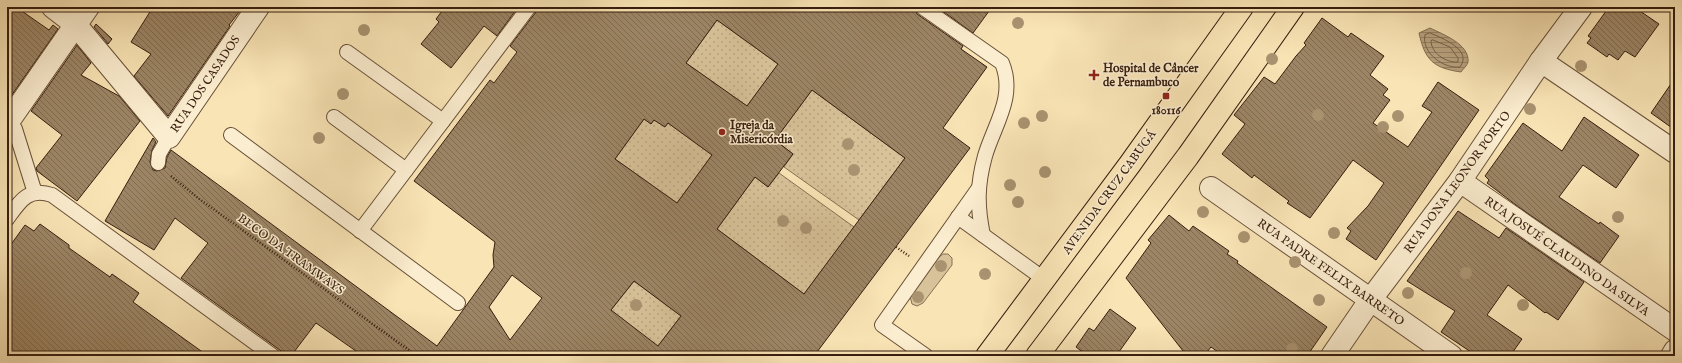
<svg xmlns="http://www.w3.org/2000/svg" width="1682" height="363" viewBox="0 0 1682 363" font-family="'IM FELL English',serif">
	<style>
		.green { fill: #d8c299; stroke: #887054 }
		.garden { fill: url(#garden-dots); stroke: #887054 }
		.water { fill: url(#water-rules); stroke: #846d51 }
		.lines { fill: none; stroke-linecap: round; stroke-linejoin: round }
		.shore { stroke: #776046; stroke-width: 1 }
		.building { fill: url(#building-back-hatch); stroke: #371e0f; fill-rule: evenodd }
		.lane-casing { stroke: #685038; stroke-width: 16 }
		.street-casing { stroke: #685038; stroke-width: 24 }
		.primary-casing { stroke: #371e0f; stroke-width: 24 }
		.path { stroke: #371e0f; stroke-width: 2.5; stroke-dasharray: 1 2; stroke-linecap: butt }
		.lane { stroke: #fbedcf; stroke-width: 14 }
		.street { stroke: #fbedcf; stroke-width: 22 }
		.primary { stroke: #f9e4b5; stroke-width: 22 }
		.tree { fill: #a99270 }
		.poi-dot { fill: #8f2418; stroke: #fbedcf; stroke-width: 1.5 }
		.labels { text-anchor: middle; stroke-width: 3; stroke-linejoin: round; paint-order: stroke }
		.poi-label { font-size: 12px; font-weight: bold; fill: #371e0f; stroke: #fbedcf; text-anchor: start }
		.street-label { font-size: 12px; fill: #371e0f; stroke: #fbedcf }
	</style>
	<defs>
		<pattern id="garden-dots" width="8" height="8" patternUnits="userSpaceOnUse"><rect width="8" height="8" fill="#d8c299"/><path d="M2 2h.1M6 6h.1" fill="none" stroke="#baa683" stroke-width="1.8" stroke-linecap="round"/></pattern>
		<pattern id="water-rules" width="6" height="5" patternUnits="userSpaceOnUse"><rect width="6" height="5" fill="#b7a17d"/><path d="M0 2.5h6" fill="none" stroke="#968365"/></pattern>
		<pattern id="building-back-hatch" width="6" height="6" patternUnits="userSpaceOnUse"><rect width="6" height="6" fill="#9c8565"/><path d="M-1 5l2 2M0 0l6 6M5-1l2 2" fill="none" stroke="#806c52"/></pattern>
	</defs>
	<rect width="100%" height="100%" fill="#f9e4b5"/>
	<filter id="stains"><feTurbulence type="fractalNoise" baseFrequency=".005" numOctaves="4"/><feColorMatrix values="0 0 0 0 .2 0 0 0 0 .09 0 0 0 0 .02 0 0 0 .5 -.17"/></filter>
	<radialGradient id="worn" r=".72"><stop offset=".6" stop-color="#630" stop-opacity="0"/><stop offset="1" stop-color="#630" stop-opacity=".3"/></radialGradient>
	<polygon class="green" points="943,254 948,254 952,258 952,265 923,303 917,306 912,304 910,296 939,257"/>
	<g class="garden">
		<polygon points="717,20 778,64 747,106 686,63"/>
		<polygon points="812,90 905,158 859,220 784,167 793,154 775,140"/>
		<polygon points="644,119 651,124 654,120 665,127 668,123 712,155 677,203 615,159"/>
		<polygon points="779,173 854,227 804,294 717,229 755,177 768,187"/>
		<polygon points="634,281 681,316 651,355 611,310"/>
	</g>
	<path class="water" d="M1430 28C1442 34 1470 44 1468 62 1467 66 1463 69 1461 72 1433 68 1425 60 1419 33Z"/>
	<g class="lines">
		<g class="shore">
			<path d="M1430 33C1442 38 1473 50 1460 67 1444 69 1421 53 1425 35Z"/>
			<path d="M1433 40 1450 47 1458 58V62C1446 63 1431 53 1431 41Z"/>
		</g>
	</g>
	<g class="building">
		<polygon points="7,7 16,7 49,30 53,25 58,29 11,96 7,94"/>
		<polygon points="153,7 243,7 229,25 230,26 168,116 134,76 151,54 131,42"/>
		<polygon points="445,7 518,7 497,36 484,26 451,68 421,44 439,22 436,19"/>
		<path d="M537 7H914L917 14 963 46 961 49 987 67 943 128 970 148 814 356H363L316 323 291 356H288L181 278 208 243 175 218 154 250 105 221 153 138 156 142 152 150 150 162 153 170 157 171 165 168 167 157 171 150 437 346 494 267 493 255 495 242 414 181 490 80 494 83 517 52 510 46 536 12ZM717 20 778 64 747 106 686 63ZM812 90 905 158 804 294 717 229 755 177 768 187 793 154 775 140ZM644 119 651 124 654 120 665 127 668 123 712 155 677 203 615 159ZM512 275 542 298 510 340 489 307ZM634 281 681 316 658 346 611 310Z"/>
		<polygon points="937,7 992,7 973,33"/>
		<polygon points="1609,7 1634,7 1659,24 1635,57 1625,51 1618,60 1609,54 1607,57 1587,43 1591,38 1588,36"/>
		<polygon points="1322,18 1348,37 1351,33 1384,56 1370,75 1388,89 1383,95 1390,100 1373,123 1408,147 1432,112 1422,106 1438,82 1479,110 1376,260 1346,239 1351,231 1347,228 1368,206 1384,183 1353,160 1310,218 1287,203 1289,201 1254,175 1252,178 1222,154 1245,124 1234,115 1264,77 1275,84 1296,56 1306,45 1304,43"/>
		<polygon points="96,24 112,39 108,44 94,27"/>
		<polygon points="77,45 91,63 81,75 119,96 140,121 77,201 37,171 36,168 62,135 31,111"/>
		<polygon points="1675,78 1675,130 1651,113"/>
		<polygon points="1584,117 1639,155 1616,188 1583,165 1559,197 1599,224 1600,222 1619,236 1600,263 1520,208 1487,183 1489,180 1485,176 1523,123 1562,151"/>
		<polygon points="1458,211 1499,238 1506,228 1584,282 1558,320 1546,312 1545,313 1508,285 1487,315 1522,339 1510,356 1477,356 1441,332 1455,311 1407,281"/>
		<polygon points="1169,215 1189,231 1193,226 1229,251 1227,254 1238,261 1237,263 1327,327 1307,356 1224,356 1211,347 1204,356 1187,356 1126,278 1151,243 1148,240"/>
		<polygon points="40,224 69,245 69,248 110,277 112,274 139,293 133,302 208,356 7,356 7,250 25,225 34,231"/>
		<polygon points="1110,309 1136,328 1116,356 1088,356 1076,347 1089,328 1094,331"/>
	</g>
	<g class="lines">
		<g class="lane-casing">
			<g id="lane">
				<path d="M922 7 1002 63C1016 97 994 125 985 156 977 185 977 206 983 235"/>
				<polyline points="347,52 443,121"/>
				<polyline points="334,117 406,170"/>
				<polyline points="7,121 15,129 35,193"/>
				<polyline points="231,135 458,303"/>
				<polyline points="158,163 159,154 169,137"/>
				<polyline points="958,217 1044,279"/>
				<path d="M7 219C20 201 28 187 52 195L273 356"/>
				<polyline points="360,231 529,7"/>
				<polyline points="926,356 882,325 978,189"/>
			</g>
		</g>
		<g class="street-casing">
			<g id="street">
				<polyline points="53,7 75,24 169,137 258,7"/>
				<polyline points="1541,61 1675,152"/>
				<polyline points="8,122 88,7"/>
				<polyline points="1460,181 1675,330"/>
				<polyline points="1211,188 1451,356"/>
				<polyline points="1332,356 1371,299 1460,181 1541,61 1581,7"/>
				<polyline points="1672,356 1675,351"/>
			</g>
		</g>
		<g class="primary-casing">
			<g id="primary">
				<polyline points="987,356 1130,164 1242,7"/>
				<polyline points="1037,356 1188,156 1293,7"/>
			</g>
		</g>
		<g class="path">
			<polyline points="171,176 198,198 417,356"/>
			<polyline points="896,247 909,256"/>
		</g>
		<use href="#lane" class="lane"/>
		<use href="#street" class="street"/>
		<use href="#primary" class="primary"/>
	</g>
	<g class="tree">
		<circle cx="1018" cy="23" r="6"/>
		<circle cx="364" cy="30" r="6"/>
		<circle cx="1272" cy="59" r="6"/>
		<circle cx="1581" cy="66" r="6"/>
		<circle cx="343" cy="94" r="6"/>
		<circle cx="1530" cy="109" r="6"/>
		<circle cx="1318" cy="115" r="6"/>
		<circle cx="1042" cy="116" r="6"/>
		<circle cx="1398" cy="116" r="6"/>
		<circle cx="1024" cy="123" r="6"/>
		<circle cx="1383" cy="127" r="6"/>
		<circle cx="319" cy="138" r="6"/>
		<circle cx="848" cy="144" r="6"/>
		<circle cx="854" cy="170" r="6"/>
		<circle cx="1045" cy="172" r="6"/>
		<circle cx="1010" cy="185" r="6"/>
		<circle cx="1018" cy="202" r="6"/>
		<circle cx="1203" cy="212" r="6"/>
		<circle cx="1618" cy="217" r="6"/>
		<circle cx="783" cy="221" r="6"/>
		<circle cx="806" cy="228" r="6"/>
		<circle cx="1334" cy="233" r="6"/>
		<circle cx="1244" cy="237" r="6"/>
		<circle cx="1295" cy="262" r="6"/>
		<circle cx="941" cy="266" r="6"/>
		<circle cx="1466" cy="273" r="6"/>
		<circle cx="985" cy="274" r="6"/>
		<circle cx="1408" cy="293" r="6"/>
		<circle cx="918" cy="297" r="6"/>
		<circle cx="1319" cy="300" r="6"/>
		<circle cx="636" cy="305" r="6"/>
		<circle cx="1523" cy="305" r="6"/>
		<circle cx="1292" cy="349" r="6"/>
	</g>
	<g class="poi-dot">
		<path d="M1092 69h4v4h4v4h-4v4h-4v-4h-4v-4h4z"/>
		<rect x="1162" y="92" width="8" height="8" rx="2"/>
		<circle cx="722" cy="132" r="4"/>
	</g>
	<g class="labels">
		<g class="poi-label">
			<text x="1103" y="72">Hospital de Câncer<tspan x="1103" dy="14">de Pernambuco</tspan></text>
			<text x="1166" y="114" text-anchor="middle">180116</text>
			<text x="730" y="129">Igreja da<tspan x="730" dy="14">Misericórdia</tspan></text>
		</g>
		<g class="street-label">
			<text transform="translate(205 84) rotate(-56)" y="4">RUA DOS CASADOS</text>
			<text transform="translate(1457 182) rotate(-54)" y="4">RUA DONA LEONOR PORTO</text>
			<text transform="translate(1109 192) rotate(-54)" y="4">AVENIDA CRUZ CABUGÁ</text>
			<text transform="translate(291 254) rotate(36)" y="4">BECO DA TRAMWAYS</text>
			<text transform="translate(1567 256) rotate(35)" y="4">RUA JOSUÉ CLAUDINO DA SILVA</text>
			<text transform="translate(1331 272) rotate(35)" y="4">RUA PADRE FELIX BARRETO</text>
		</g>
	</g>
	<rect width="1682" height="363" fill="none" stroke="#f9e4b5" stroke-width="24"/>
	<rect x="8" y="8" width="1666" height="347" fill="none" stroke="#371e0f" stroke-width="2"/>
	<rect x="12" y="12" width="1658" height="339" fill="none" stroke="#371e0f"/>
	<rect width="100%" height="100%" filter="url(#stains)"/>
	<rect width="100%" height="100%" fill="url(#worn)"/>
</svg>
